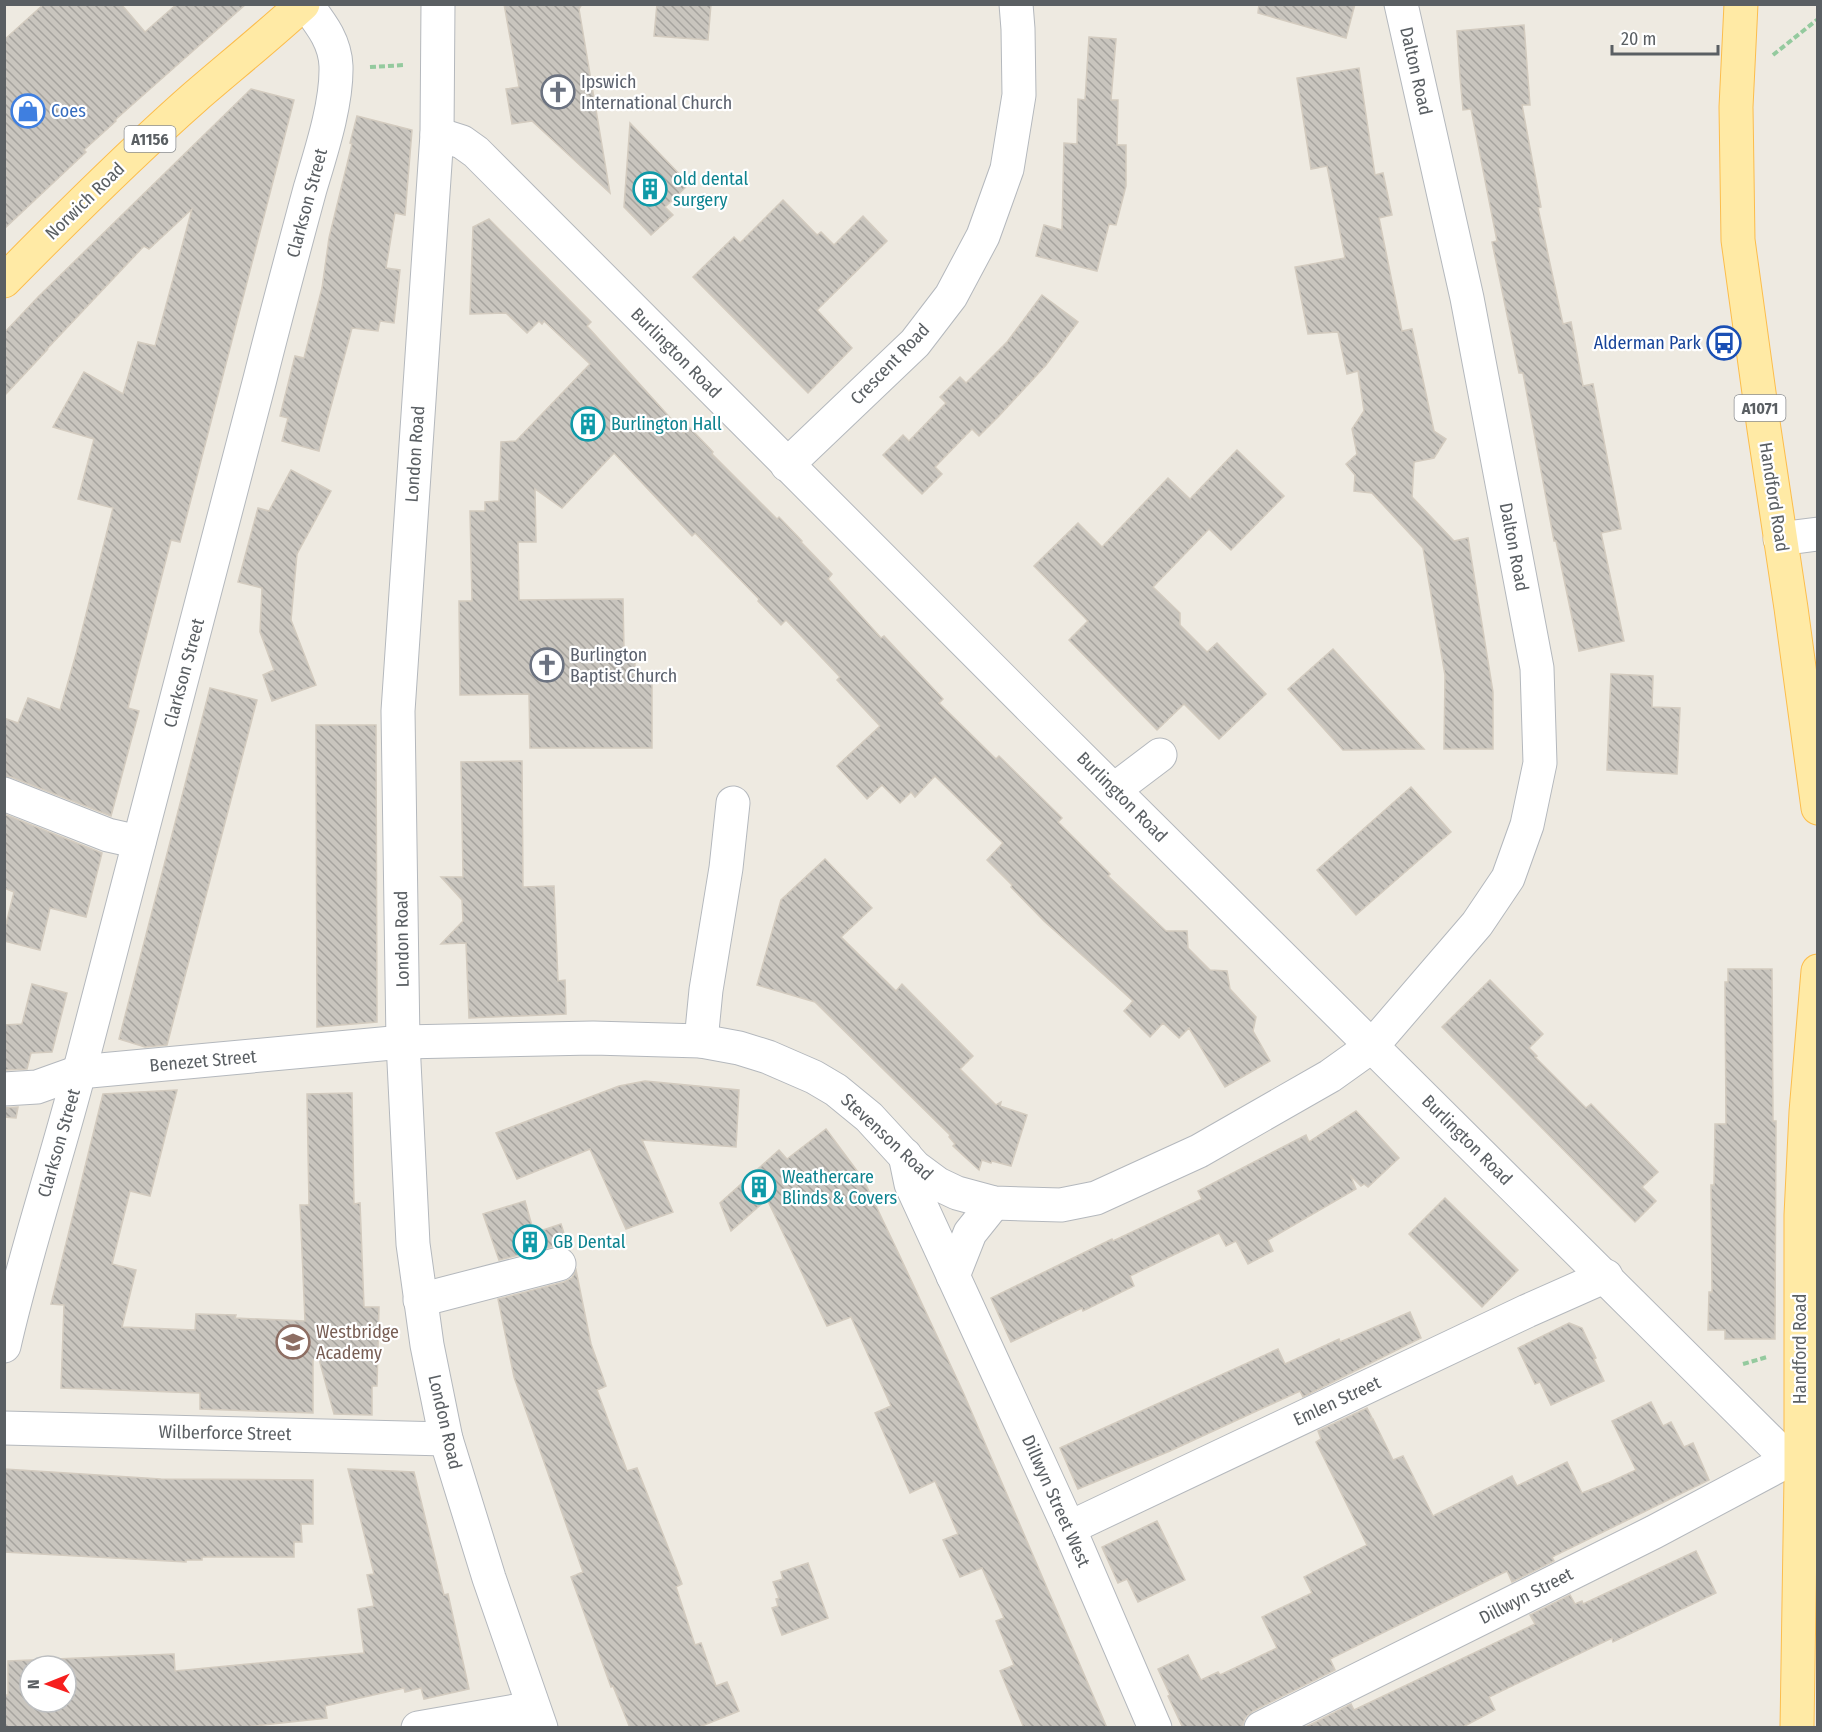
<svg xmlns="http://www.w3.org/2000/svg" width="1822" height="1732" viewBox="0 0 1822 1732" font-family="'Fira Sans Condensed',sans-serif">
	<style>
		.building { fill: url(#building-back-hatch); stroke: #d3cbbf; stroke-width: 1.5; fill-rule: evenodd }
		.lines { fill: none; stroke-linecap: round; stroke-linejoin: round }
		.minor-casing { stroke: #b4b8bd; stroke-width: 35 }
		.major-casing { stroke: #fcbd4c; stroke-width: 35 }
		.path { stroke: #94ca9e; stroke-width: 4; stroke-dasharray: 6 3; stroke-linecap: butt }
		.minor { stroke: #fff; stroke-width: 33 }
		.major { stroke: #ffeaa5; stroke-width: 33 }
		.labels { text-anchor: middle; stroke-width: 4.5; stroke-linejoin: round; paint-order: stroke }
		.shield { fill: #fff; stroke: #8c8f92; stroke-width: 1.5 }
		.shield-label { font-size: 16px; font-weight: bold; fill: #5a5f63 }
		.street-label { font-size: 18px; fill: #5a5f63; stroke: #fff }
		.worship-label { font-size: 18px; fill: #5b616d; stroke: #fff; text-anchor: start }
		.shop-label { font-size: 18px; fill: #366cbe; stroke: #fff; text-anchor: start }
		.culture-label { font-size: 18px; fill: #0d838f; stroke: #fff; text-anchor: start }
		.transit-label { font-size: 18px; fill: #164399; stroke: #fff; text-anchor: end }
		.education-label { font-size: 18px; fill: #785e54; stroke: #fff; text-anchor: start }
	</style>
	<defs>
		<pattern id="building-back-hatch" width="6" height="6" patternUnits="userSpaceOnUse" patternTransform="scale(1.5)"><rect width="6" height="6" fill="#c9c5be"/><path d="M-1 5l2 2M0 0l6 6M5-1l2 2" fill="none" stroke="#a6a39e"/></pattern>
	</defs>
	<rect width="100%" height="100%" fill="#eeeae1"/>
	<g class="building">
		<polygon points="44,4 121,4 145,32 177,4 246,4 115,120 116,121 84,150 86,152 4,229 4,40"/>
		<polygon points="504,4 582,4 579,9 610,193 532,121 512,124 506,89 519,87"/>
		<polygon points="657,4 711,4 708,40 654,36"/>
		<polygon points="1259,4 1355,4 1346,38 1258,13"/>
		<polygon points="1524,25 1530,105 1522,105 1541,207 1538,208 1563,324 1571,322 1583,386 1593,384 1621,529 1601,533 1624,641 1579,651 1556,541 1554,541 1523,373 1519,373 1492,242 1497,241 1471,109 1463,110 1460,77 1457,31"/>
		<polygon points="1089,37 1116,39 1111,100 1118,100 1117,145 1126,145 1126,186 1116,225 1109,224 1097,271 1036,256 1044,225 1062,230 1064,143 1077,144 1078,99 1085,100"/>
		<polygon points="1359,68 1375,175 1383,173 1392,215 1379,218 1402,331 1412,329 1434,431 1446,439 1434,458 1414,462 1412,497 1454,541 1468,538 1493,692 1493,749 1444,749 1445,675 1423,548 1372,493 1354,491 1355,475 1346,464 1357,454 1352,429 1364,411 1358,371 1347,374 1338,332 1308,334 1295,267 1345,258 1327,166 1311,169 1297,78"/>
		<polygon points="251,89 294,100 180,542 171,540 128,708 139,711 111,816 11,777 4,776 4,718 18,723 28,698 60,710 76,654 113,508 78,499 94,439 53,427 84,372 123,394 138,342 155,346 192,209 149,249 144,246 46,350 47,350 4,396 4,333 38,297"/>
		<polygon points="357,116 412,130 405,215 395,213 386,268 400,270 394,323 380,321 378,331 352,328 319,451 282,441 288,418 280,416 295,356 304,358 322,288 329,238 352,144 350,143"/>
		<polygon points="630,123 689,184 665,207 673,215 651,235 624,207"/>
		<polygon points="783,200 817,235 821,232 834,245 863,216 887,241 817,310 852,348 808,393 693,277 734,237 740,243"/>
		<polygon points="489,219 591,322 587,326 684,433 690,428 713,452 712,454 777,519 779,517 802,541 801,542 832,574 828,579 881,638 884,636 943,699 939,703 996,759 999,756 1062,818 1058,822 1110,874 1108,876 1166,931 1187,931 1188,948 1210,970 1227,971 1230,989 1256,1017 1253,1031 1270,1061 1225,1087 1189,1028 1179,1038 1163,1023 1150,1037 1124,1011 1133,1001 1044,921 1011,887 1012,885 987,860 1003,843 935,776 915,797 911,792 900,803 882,785 867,799 837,766 880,726 837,680 840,677 786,620 781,625 758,601 759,599 695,533 692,536 614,453 562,508 535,489 536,542 518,542 519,600 623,599 624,650 635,650 635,681 652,681 652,748 530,748 529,694 460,695 459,601 472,601 470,511 485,511 485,502 499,501 501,442 516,441 590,364 544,321 542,324 539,321 527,333 506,313 470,314 473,227"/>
		<polygon points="1042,295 1078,322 1046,365 999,416 979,436 972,429 935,467 942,474 922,494 883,455 903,435 909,441 946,403 940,397 960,377 966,383 1007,342"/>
		<polygon points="1237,450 1284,496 1231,550 1209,529 1153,587 1180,613 1180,625 1207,652 1217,643 1266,694 1219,739 1184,704 1157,730 1069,640 1088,621 1034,566 1078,523 1102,547 1168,478 1190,499"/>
		<polygon points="291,470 331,491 297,554 291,620 316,685 272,701 263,675 274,670 260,632 262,588 238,582 258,508 269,511"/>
		<polygon points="1333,649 1424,749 1343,750 1288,689"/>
		<polygon points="1611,674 1653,676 1652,707 1680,708 1677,774 1607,770"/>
		<polygon points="210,688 257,700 167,1045 145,1047 119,1039"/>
		<polygon points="316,725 376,725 377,1022 317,1027"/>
		<polygon points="522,761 523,887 554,886 558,981 565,980 566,1014 469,1018 466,943 441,944 463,921 462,900 441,877 463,877 461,762"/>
		<polygon points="1411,787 1451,832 1356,915 1317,870"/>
		<polygon points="4,814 102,853 86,917 50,908 40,950 4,941 4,932 14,892 4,888"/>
		<polygon points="825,859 872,908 841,937 896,991 902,984 973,1056 960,1069 996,1105 1001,1102 1000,1106 1027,1115 1011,1166 992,1161 991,1163 982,1160 979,1170 953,1146 955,1144 949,1137 950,1135 815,1002 757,985 781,900"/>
		<polygon points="1728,969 1772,969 1773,1121 1776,1121 1775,1339 1725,1339 1725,1330 1708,1330 1709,1292 1712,1292 1711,1185 1714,1185 1715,1124 1726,1124 1725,982 1728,982"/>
		<polygon points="1490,980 1543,1034 1529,1048 1537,1056 1535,1057 1586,1108 1591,1104 1658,1172 1642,1187 1656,1201 1635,1222 1442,1027"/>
		<polygon points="32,984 67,993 52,1052 31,1053 27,1069 4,1070 4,1025 22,1024"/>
		<polygon points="645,1081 739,1090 736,1147 642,1140 673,1212 626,1229 590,1149 517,1179 496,1133 619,1086"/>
		<polygon points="177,1090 150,1196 130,1191 112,1264 136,1270 122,1327 195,1330 196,1314 236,1315 235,1318 305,1321 300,1205 309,1205 307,1094 352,1093 354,1204 360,1203 364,1307 379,1307 377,1386 372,1386 372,1415 334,1414 319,1359 313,1360 313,1413 200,1409 200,1393 61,1388 64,1305 51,1304 103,1094"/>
		<polygon points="18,1107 16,1118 4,1117 4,1108"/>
		<polygon points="1356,1111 1399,1158 1368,1187 1364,1184 1361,1186 1350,1175 1356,1189 1268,1240 1273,1251 1248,1264 1236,1241 1226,1246 1219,1233 1130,1276 1134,1286 1083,1311 1082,1308 1011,1342 991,1298 1112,1239 1113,1241 1202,1199 1198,1191 1306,1135 1309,1142"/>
		<polygon points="826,1129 863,1179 897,1250 963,1392 1107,1728 1024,1728 1000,1671 1014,1665 996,1621 1004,1618 982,1568 960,1577 943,1540 958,1534 935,1481 910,1493 875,1413 891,1406 851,1317 827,1326 767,1199 731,1231 720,1203 779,1150 787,1159"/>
		<polygon points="1445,1198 1518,1270 1482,1307 1409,1234"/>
		<polygon points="525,1201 534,1233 561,1224 569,1249 563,1246 554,1246 499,1260 483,1214"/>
		<polygon points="576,1270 591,1344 606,1386 597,1390 627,1471 637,1468 677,1570 682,1584 676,1587 695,1645 701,1643 716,1686 727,1682 739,1711 697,1728 630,1728 613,1686 611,1687 571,1577 583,1572 514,1377 498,1299 564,1282 572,1278"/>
		<polygon points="1410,1312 1421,1338 1303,1397 1300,1391 1170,1451 1078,1489 1060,1448 1278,1349 1285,1364 1339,1339 1340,1342"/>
		<polygon points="1569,1323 1582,1328 1596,1358 1594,1359 1604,1381 1551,1405 1540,1382 1535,1384 1518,1348"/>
		<polygon points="1651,1402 1663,1426 1671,1422 1684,1447 1693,1443 1709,1480 1552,1557 1554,1561 1512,1582 1507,1571 1330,1659 1335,1670 1253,1711 1245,1718 1242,1728 1183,1728 1168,1696 1170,1695 1158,1669 1188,1655 1201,1680 1218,1672 1220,1675 1277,1648 1262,1617 1312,1593 1304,1577 1367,1545 1316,1442 1321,1439 1318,1431 1367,1408 1372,1418 1370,1421 1373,1419 1393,1460 1403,1456 1433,1516 1512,1476 1517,1486 1567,1462 1582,1493 1610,1482 1636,1470 1612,1421"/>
		<polygon points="4,1469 161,1479 313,1480 313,1524 301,1524 302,1542 294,1542 294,1557 202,1557 202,1560 186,1560 186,1562 4,1552"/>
		<path d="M348 1469 414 1472 444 1595 448 1594 469 1689 424 1699 421 1688 405 1692 404 1688 325 1706 327 1718 236 1728H4V1695H8V1661L174 1654 175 1671 364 1653 358 1609 374 1606 367 1575 374 1574ZM30 1666H66V1702H30Z"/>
		<polygon points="1157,1521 1185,1580 1138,1602 1127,1579 1118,1583 1102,1547"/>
		<polygon points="1696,1551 1716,1593 1613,1642 1612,1638 1489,1697 1495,1710 1461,1728 1304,1728 1351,1704 1354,1710 1535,1624 1530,1615 1570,1595 1575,1604 1582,1601 1583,1604"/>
		<polygon points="808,1563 828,1618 782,1635 772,1608 778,1606 776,1599 779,1598 773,1582 783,1579 781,1572"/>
	</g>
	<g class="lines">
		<g class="minor-casing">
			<g id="minor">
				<polyline points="438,4 437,134 398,711 403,1042 413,1244 427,1345 446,1439 489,1578 541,1728"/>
				<polyline points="437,134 462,142 476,152 1031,708 1801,1472"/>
				<polyline points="787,465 915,343 951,296 983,236 1007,169 1019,95 1018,29 1016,4"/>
				<polyline points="1780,539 1818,534"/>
				<polyline points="1115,789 1160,755"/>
				<polyline points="4,794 108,835 139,842"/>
				<polyline points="701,1041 706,990 726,868 733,803"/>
				<polyline points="4,1089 37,1087 79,1072 403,1042 593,1038 701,1041 739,1048 768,1057 814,1077 836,1090 869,1117 915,1167 938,1184 957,1193 994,1203 1061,1205 1096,1198 1199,1151 1330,1076 1372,1046 1477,924 1508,878 1527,825 1540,763 1537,668 1467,298 1401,4"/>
				<polyline points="905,1155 911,1184 1069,1528 1155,1728"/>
				<polyline points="953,1276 970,1233 994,1203"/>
				<polyline points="420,1300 559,1264"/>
				<path d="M4 1346C25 1253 56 1162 80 1069 141 839 201 609 260 379 276 315 293 252 310 189 321 152 337 104 336 66 335 41 321 24 306 4"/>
				<polyline points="4,1428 446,1439"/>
				<polyline points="1069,1528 1527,1311 1606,1276"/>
				<polyline points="418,1728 533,1708"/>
				<polyline points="1261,1728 1654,1532 1789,1460"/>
			</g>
		</g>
		<g class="major-casing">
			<g id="major">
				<polyline points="1741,4 1736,107 1738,240 1764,429 1791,608 1818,808"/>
				<path d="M4 281C66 218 129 155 195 97 231 66 268 36 303 4"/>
				<polyline points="1797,1728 1801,1477 1801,1215 1806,1112 1818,971"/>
			</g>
		</g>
		<g class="path">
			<polyline points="1773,55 1818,19"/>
			<polyline points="370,67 405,65"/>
			<polyline points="1743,1364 1767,1357"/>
		</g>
		<use href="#minor" class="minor"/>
		<use href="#major" class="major"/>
	</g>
	<defs>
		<g id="church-ring" transform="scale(1.725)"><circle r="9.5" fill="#fff" stroke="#6b7280" stroke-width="1.5"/><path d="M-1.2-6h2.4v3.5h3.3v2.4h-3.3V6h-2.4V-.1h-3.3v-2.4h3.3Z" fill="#6b7280"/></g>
		<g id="shop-ring" transform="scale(1.725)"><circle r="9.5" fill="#fff" stroke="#3f7fe0" stroke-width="1.5"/><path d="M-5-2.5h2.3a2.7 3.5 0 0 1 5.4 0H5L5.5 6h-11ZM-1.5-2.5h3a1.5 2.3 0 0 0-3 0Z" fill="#3f7fe0"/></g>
		<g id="building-ring" transform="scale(1.725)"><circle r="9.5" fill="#fff" stroke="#0f9aa8" stroke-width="1.5"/><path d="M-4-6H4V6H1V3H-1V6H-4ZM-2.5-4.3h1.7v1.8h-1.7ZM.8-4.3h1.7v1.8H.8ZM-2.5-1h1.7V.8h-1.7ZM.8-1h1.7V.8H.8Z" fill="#0f9aa8"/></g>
		<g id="bus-ring" transform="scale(1.725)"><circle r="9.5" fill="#fff" stroke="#1a4fb4" stroke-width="1.5"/><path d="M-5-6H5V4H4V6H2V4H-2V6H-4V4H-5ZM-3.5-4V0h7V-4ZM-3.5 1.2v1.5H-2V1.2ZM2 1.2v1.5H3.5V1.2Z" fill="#1a4fb4"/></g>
		<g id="school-ring" transform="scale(1.725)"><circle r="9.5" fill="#fff" stroke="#8d6e63" stroke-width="1.5"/><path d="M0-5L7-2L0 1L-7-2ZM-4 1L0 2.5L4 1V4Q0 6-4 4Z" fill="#8d6e63"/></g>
	</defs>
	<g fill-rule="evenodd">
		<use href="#church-ring" x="558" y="92"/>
		<use href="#shop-ring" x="28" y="111"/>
		<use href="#building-ring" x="650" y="189"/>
		<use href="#bus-ring" x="1724" y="343"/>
		<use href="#building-ring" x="588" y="424"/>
		<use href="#church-ring" x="547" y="665"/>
		<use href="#building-ring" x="759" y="1187"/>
		<use href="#building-ring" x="530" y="1242"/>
		<use href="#school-ring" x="293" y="1342"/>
	</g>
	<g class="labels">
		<g class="shield">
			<rect x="124.5" y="126" width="51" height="26" rx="4.5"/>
			<rect x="1734.5" y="395" width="51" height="26" rx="4.5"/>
		</g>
		<g class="shield-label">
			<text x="150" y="145">A1156</text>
			<text x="1760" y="414">A1071</text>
		</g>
		<g class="street-label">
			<text transform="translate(1416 71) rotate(77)" y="6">Dalton Road</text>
			<text transform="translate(85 201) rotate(-44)" y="6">Norwich Road</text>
			<text transform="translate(307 203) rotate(-75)" y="6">Clarkson Street</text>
			<text transform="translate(676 353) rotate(45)" y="6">Burlington Road</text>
			<text transform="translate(890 364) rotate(-46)" y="6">Crescent Road</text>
			<text transform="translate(415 454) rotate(-86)" y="6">London Road</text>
			<text transform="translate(1774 497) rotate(81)" y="6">Handford Road</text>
			<text transform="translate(1514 547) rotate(79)" y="6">Dalton Road</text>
			<text transform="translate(184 673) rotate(-75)" y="6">Clarkson Street</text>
			<text transform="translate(1122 797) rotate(45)" y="6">Burlington Road</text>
			<text transform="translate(402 939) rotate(-91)" y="6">London Road</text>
			<text transform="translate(203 1061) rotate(-5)" y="6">Benezet Street</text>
			<text transform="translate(887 1137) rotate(43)" y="6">Stevenson Road</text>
			<text transform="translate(1467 1140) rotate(45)" y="6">Burlington Road</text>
			<text transform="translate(59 1143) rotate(-74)" y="6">Clarkson Street</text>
			<text transform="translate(1800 1349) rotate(-90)" y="6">Handford Road</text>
			<text transform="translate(1337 1401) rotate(-25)" y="6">Emlen Street</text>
			<text transform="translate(445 1422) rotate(77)" y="6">London Road</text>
			<text transform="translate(225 1433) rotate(1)" y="6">Wilberforce Street</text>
			<text transform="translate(1056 1501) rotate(66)" y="6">Dillwyn Street West</text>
			<text transform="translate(1526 1596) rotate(-27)" y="6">Dillwyn Street</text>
		</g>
		<g class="worship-label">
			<text x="581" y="88">Ipswich<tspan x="581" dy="21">International Church</tspan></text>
			<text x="570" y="661">Burlington<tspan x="570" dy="21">Baptist Church</tspan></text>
		</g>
		<g class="shop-label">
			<text x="51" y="117">Coes</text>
		</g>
		<g class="culture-label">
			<text x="673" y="185">old dental<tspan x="673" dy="21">surgery</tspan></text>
			<text x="611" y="430">Burlington Hall</text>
			<text x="782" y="1183">Weathercare<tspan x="782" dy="21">Blinds &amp; Covers</tspan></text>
			<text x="553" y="1248">GB Dental</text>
		</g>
		<g class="transit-label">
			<text x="1701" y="349">Alderman Park</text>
		</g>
		<g class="education-label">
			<text x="316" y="1338">Westbridge<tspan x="316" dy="21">Academy</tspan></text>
		</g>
	</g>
	<rect width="1822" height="1732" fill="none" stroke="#5a5f63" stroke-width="12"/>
	<g transform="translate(48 1684) rotate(269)"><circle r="28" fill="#ffffff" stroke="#bdbfc1" stroke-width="1.5"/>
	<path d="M0-4.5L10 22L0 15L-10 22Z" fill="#f61f1e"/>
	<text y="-9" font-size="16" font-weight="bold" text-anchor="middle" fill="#5a5f63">N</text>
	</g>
	<path d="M1612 45v9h106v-9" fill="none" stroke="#5a5f63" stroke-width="3"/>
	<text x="1621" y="45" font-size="18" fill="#5a5f63" stroke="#ffffff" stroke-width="4.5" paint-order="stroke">20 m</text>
</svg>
